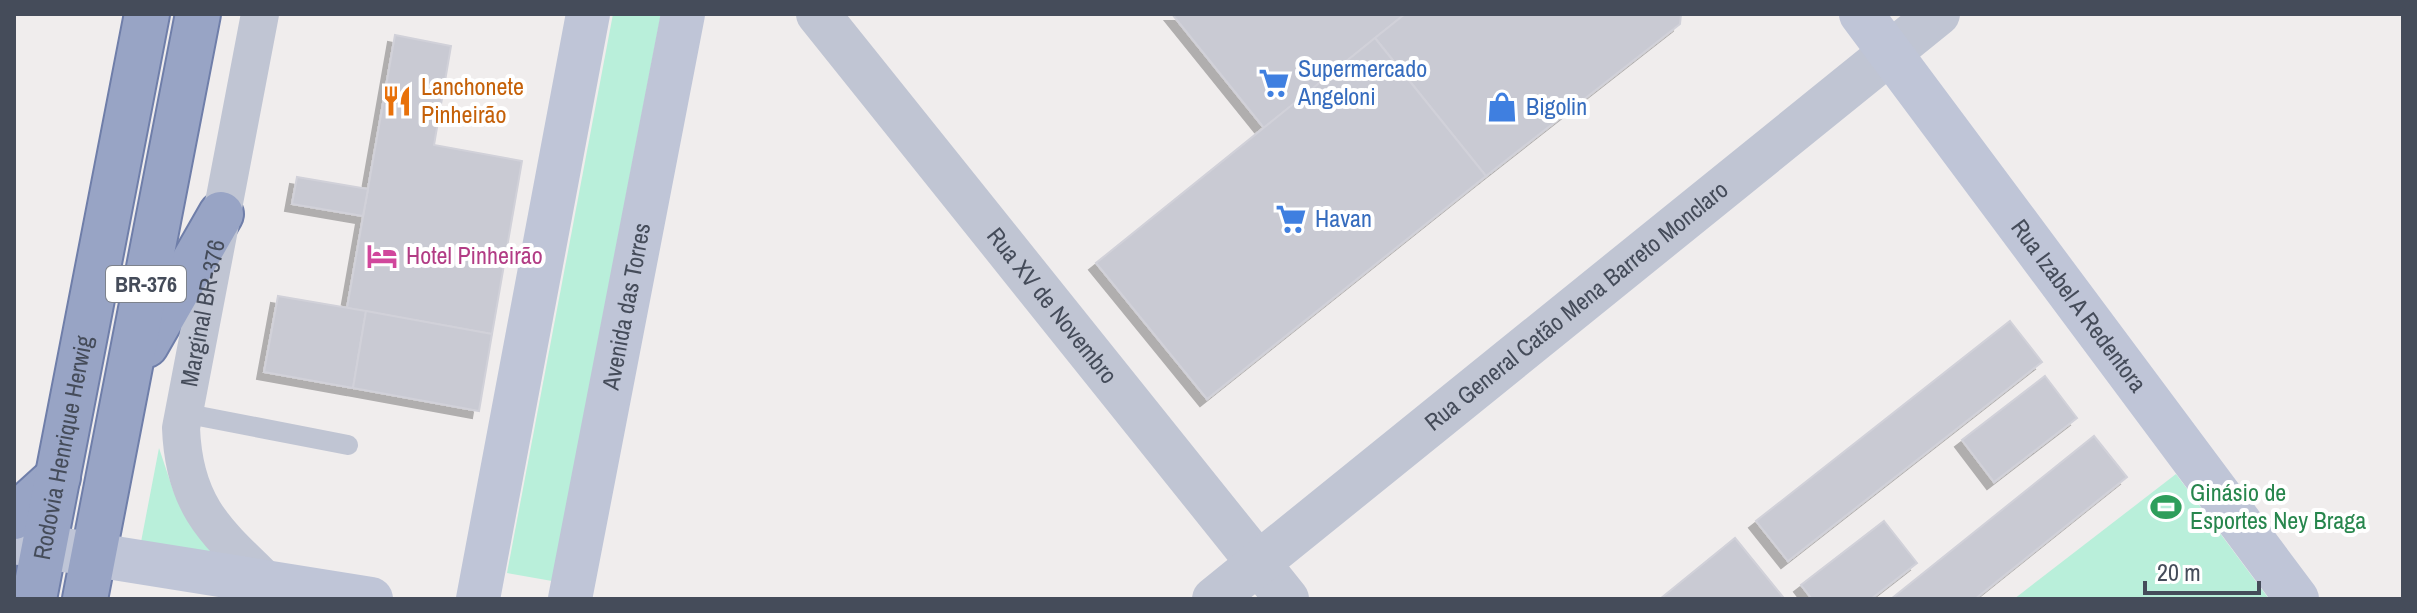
<svg xmlns="http://www.w3.org/2000/svg" width="2417" height="613" viewBox="0 0 2417 613" font-family="'Archivo Narrow',sans-serif">
	<style>
		.green { fill: #b9efda }
		.building { fill: #c9cad3; stroke: #d1d1d9; stroke-width: 2; filter: url(#shadow) }
		.lines { fill: none; stroke-linecap: round; stroke-linejoin: round }
		.trunk-casing { stroke: #6f7ea9; stroke-width: 48 }
		.service { stroke: #c0c5d3; stroke-width: 20 }
		.minor { stroke: #c0c5d3; stroke-width: 38 }
		.tertiary { stroke: #c0c5d3; stroke-width: 44 }
		.secondary { stroke: #bfc5d7; stroke-width: 44 }
		.trunk { stroke: #98a4c5; stroke-width: 44 }
		.labels { text-anchor: middle; stroke-width: 8; stroke-linejoin: round; paint-order: stroke }
		.shield { fill: #fff; stroke: #7d828c; stroke-width: 2 }
		.shield-label { font-size: 22px; font-weight: bold; fill: #454c5a }
		.shop-label { font-size: 24px; fill: #366cbe; stroke: #fff; text-anchor: start }
		.food-label { font-size: 24px; fill: #c56008; stroke: #fff; text-anchor: start }
		.hotel-label { font-size: 24px; fill: #b23c85; stroke: #fff; text-anchor: start }
		.street-label { font-size: 24px; fill: #454c5a; stroke: #fff }
		.leisure-label { font-size: 24px; fill: #27864d; stroke: #fff; text-anchor: start }
	</style>
	<defs>
		<filter id="shadow"><feDropShadow dx="-7" dy="7" stdDeviation="0" flood-color="#0004"/></filter>
	</defs>
	<rect width="100%" height="100%" fill="#f0eded"/>
	<g class="green">
		<polygon points="613,14 661,14 552,581 507,573"/>
		<polygon points="159,448 174,493 228,557 141,542"/>
		<polygon points="2176,474 2269,599 2014,599"/>
	</g>
	<g class="building">
		<polygon points="1172,14 1405,14 1264,128"/>
		<polygon points="1405,14 1681,14 1680,24 1486,176 1375,38"/>
		<polygon points="395,35 451,46 434,145 522,161 492,334 347,308"/>
		<polygon points="1375,38 1486,176 1207,399 1096,263"/>
		<polygon points="297,177 368,189 363,216 292,204"/>
		<polygon points="278,296 366,311 353,388 264,372"/>
		<polygon points="366,311 492,334 479,411 353,388"/>
		<polygon points="2010,321 2042,362 1788,561 1756,521"/>
		<polygon points="2045,376 2077,418 1994,482 1962,440"/>
		<polygon points="2094,436 2127,477 1975,599 1891,599"/>
		<polygon points="1884,521 1917,563 1871,599 1812,599 1801,585"/>
		<polygon points="1735,538 1783,597 1780,599 1660,599"/>
	</g>
	<g class="lines">
		<g class="trunk-casing">
			<g id="trunk">
				<polyline points="146,345 221,214"/>
				<polyline points="14,517 58,477"/>
				<path id="s6" d="M34 599 147 14"/>
				<polyline points="85,599 198,14"/>
			</g>
		</g>
		<polyline class="service" points="183,413 348,445"/>
		<path class="minor" id="s1" d="M260 588 269 583C216 532 184 506 181 428L260 14"/>
		<g class="tertiary">
			<path id="s2" d="M818 14 1287 599"/>
			<path id="s3" d="M1214 599 1938 14"/>
		</g>
		<g class="secondary">
			<path id="s4" d="M1861 14 2297 599"/>
			<polyline points="14,542 371,599"/>
			<polyline points="478,599 588,14"/>
			<path id="s5" d="M570 599 683 14"/>
		</g>
		<use href="#trunk" class="trunk"/>
	</g>
	<defs>
		<g id="supermarket-bare" transform="scale(2.4)"><path d="M-6-5.5h2.5l.6 2H6L4.5 2H-2.5L-4.4-4H-6ZM-1.5 3.2a1.3 1.3 0 1 0 .1 0ZM3 3.2a1.3 1.3 0 1 0 .1 0Z" fill="#3f7fe0" stroke="#fff" stroke-width="2.5" paint-order="stroke"/></g>
		<g id="restaurant-bare" transform="scale(2.4)"><path d="M-5-6h1v4h1v-4h1v4h1v-4h1v5L-1.5 .5V6h-2V.5L-5-1ZM5-6V6H3V1.5H1.5Q1.5-4 5-6Z" fill="#e8710a" stroke="#fff" stroke-width="2.5" paint-order="stroke"/></g>
		<g id="shop-bare" transform="scale(2.4)"><path d="M-5-2.5h2.3a2.7 3.5 0 0 1 5.4 0H5L5.5 6h-11ZM-1.5-2.5h3a1.5 2.3 0 0 0-3 0Z" fill="#3f7fe0" stroke="#fff" stroke-width="2.5" paint-order="stroke"/></g>
		<g id="hotel-bare" transform="scale(2.4)"><path d="M-6-4.5h1.5V1H6V5H4.5V3h-9V5H-6ZM-4 0a1.8 1.8 0 1 1 3.6 0ZM.5 0V-2.5h3Q6-2.5 6 0Z" fill="#d1479c" stroke="#fff" stroke-width="2.5" paint-order="stroke"/></g>
		<g id="stadium-bare" transform="scale(2.4)"><path d="M0-5a6.5 5 0 1 0 0 10a6.5 5 0 1 0 0-10ZM-3.5-1.8h7v3.6h-7Z" fill="#2e9e5b" stroke="#fff" stroke-width="2.5" paint-order="stroke"/></g>
	</defs>
	<g fill-rule="evenodd">
		<use href="#supermarket-bare" x="1274" y="83"/>
		<use href="#restaurant-bare" x="397" y="101"/>
		<use href="#shop-bare" x="1502" y="107"/>
		<use href="#supermarket-bare" x="1291" y="219"/>
		<use href="#hotel-bare" x="382" y="256"/>
		<use href="#stadium-bare" x="2166" y="507"/>
	</g>
	<g class="labels">
		<rect class="shield" x="106" y="266" width="80" height="36" rx="6"/>
		<g class="shield-label">
			<text x="146" y="292">BR-376</text>
		</g>
		<g class="shop-label">
			<text x="1298" y="77">Supermercado<tspan x="1298" dy="28">Angeloni</tspan></text>
			<text x="1526" y="115">Bigolin</text>
			<text x="1315" y="227">Havan</text>
		</g>
		<g class="food-label">
			<text x="421" y="95">Lanchonete<tspan x="421" dy="28">Pinheirão</tspan></text>
		</g>
		<g class="hotel-label">
			<text x="406" y="264">Hotel Pinheirão</text>
		</g>
		<g class="street-label">
			<text dy="8" stroke="none"><textPath href="#s5" startOffset="298">Avenida das Torres</textPath></text>
			<text dy="8" stroke="none"><textPath href="#s3" startOffset="466">Rua General Catão Mena Barreto Monclaro</textPath></text>
			<text dy="8" stroke="none"><textPath href="#s4" startOffset="364">Rua Izabel A Redentora</textPath></text>
			<text dy="8" stroke="none"><textPath href="#s2" startOffset="374">Rua XV de Novembro</textPath></text>
			<text dy="8" stroke="none"><textPath href="#s1" startOffset="312">Marginal BR-376</textPath></text>
			<text dy="8" stroke="none"><textPath href="#s6" startOffset="154">Rodovia Henrique Herwig</textPath></text>
		</g>
		<g class="leisure-label">
			<text x="2190" y="501">Ginásio de<tspan x="2190" dy="28">Esportes Ney Braga</tspan></text>
		</g>
	</g>
	<rect width="2417" height="613" fill="none" stroke="#454c5a" stroke-width="32"/>
	<path d="M2145 581v12h114v-12" fill="none" stroke="#454c5a" stroke-width="4"/>
	<text x="2157" y="581" font-size="24" fill="#454c5a" stroke="#ffffff" stroke-width="6" paint-order="stroke">20 m</text>
</svg>
